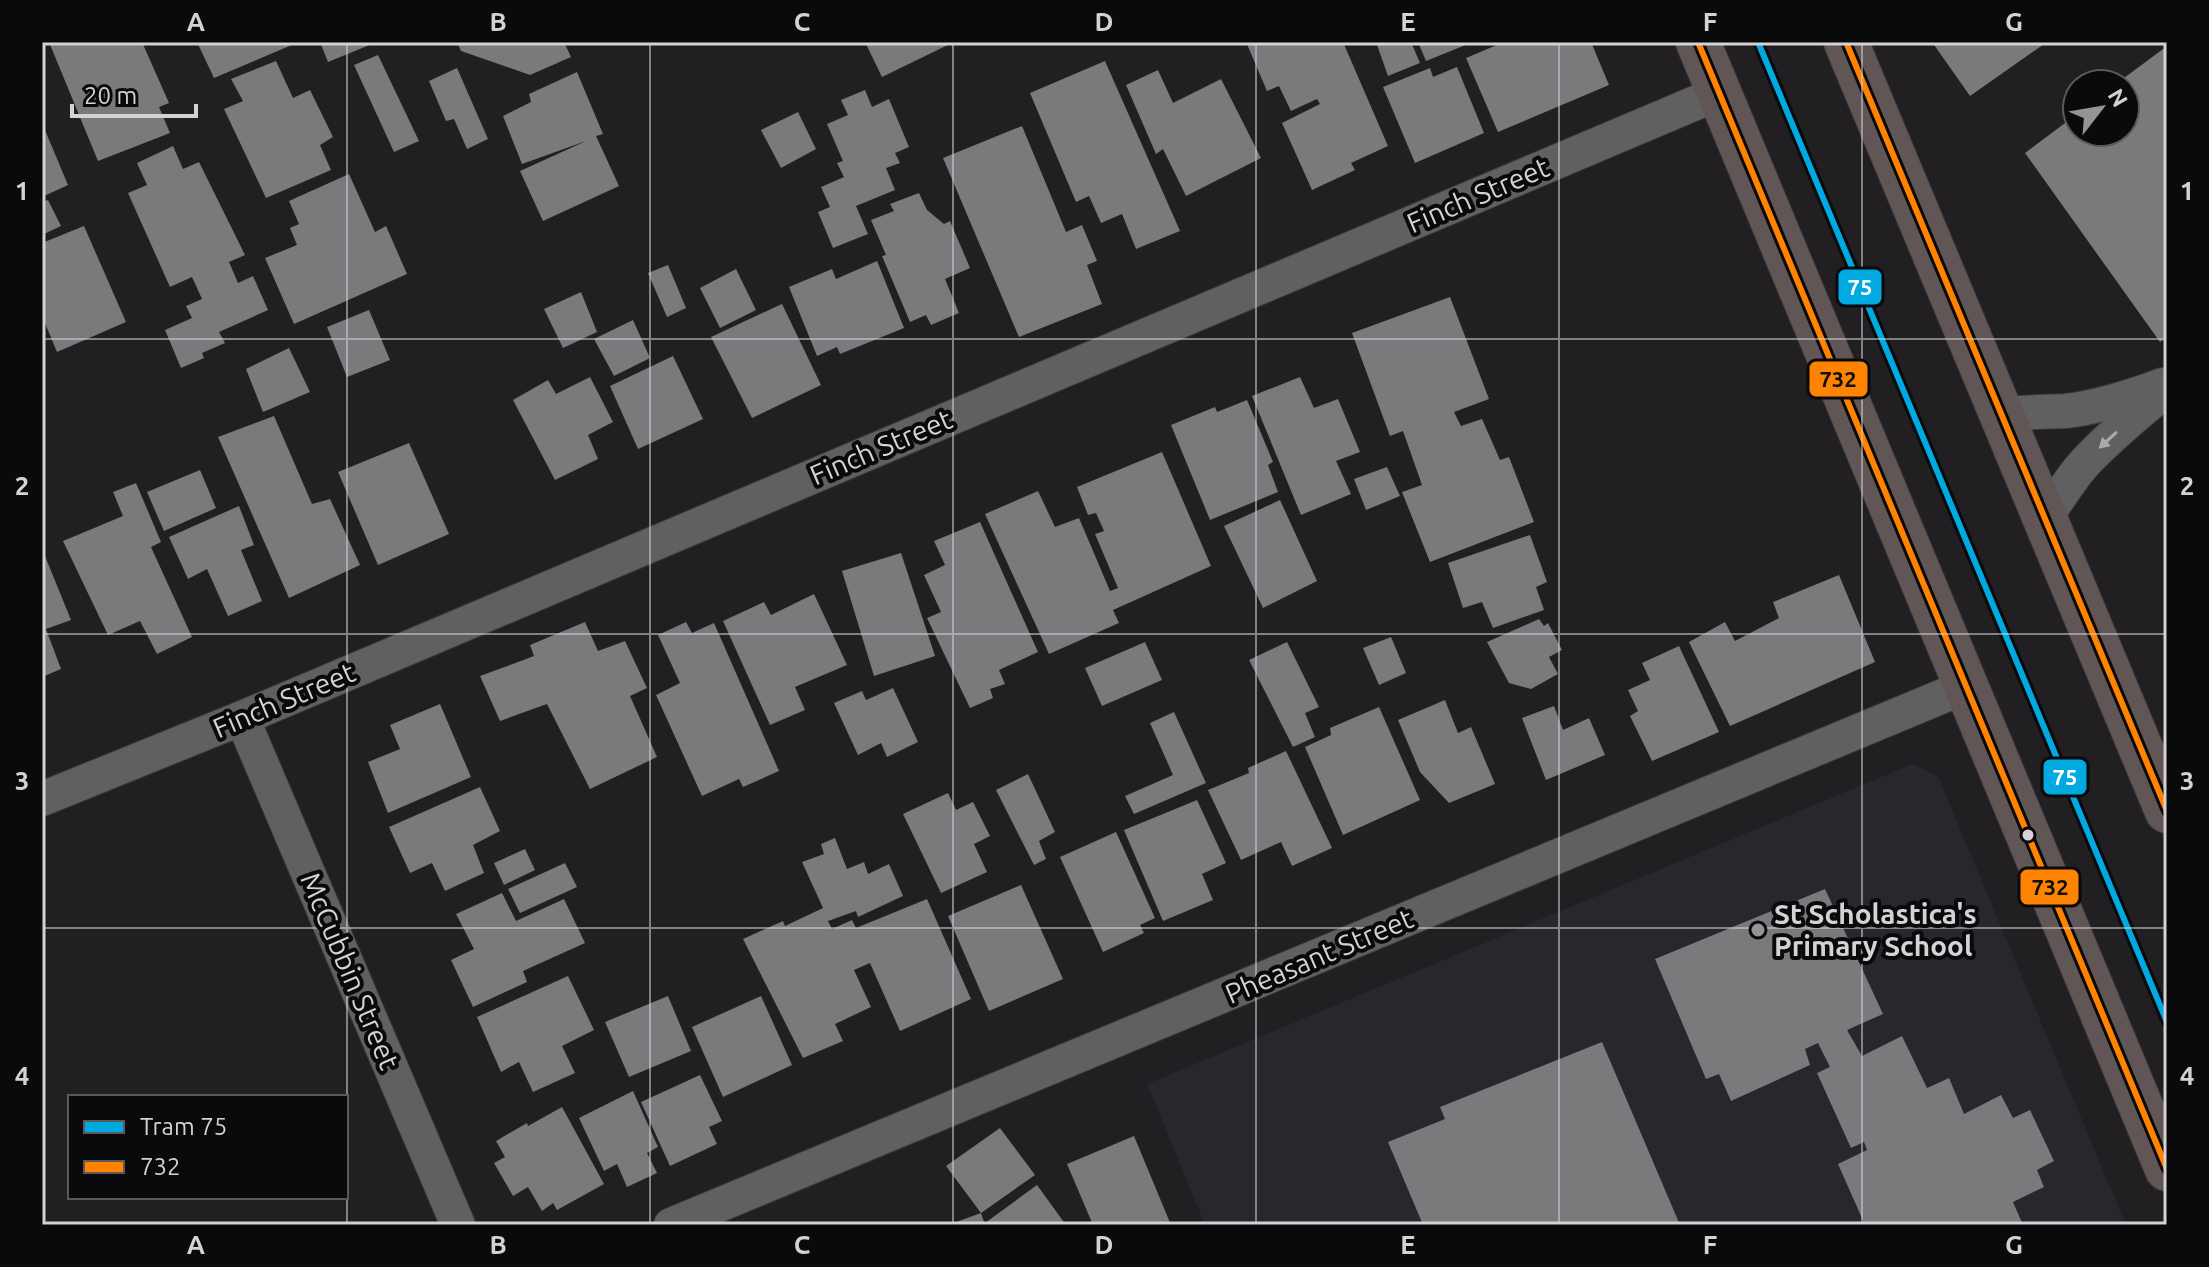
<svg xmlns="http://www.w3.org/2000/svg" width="2209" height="1267" viewBox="0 0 2209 1267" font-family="Ubuntu,sans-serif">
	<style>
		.built { fill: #29262e }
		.building { fill: #7b797c }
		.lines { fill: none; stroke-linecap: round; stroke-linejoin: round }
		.street-casing { stroke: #3a393b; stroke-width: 36 }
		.highway-casing { stroke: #3a393b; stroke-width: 46 }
		.street { stroke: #605f61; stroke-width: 34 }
		.highway { stroke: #605655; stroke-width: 44 }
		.bus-1-casing { stroke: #0a090b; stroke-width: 12 }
		.bus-1 { stroke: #ff8200; stroke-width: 6 }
		.tram-1-casing { stroke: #0a090b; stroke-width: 12 }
		.tram-1 { stroke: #00a9e0; stroke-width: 6 }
		.oneway { fill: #abaaac }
		.grid { fill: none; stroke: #d4d2d5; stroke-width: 2; stroke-opacity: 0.55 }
		.bus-dot { fill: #d4d2d5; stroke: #0a090b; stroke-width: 3 }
		.poi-dot { fill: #959396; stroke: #0a090b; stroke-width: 3 }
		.labels { text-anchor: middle; stroke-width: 8; stroke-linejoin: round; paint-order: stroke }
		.street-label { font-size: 28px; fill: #d4d2d5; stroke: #0a090b }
		.poi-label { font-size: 28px; font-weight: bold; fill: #d4d2d5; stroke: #0a090b; text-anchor: start }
		.line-badge { stroke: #0a090b; stroke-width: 3 }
		.badge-label { font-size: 22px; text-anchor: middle; font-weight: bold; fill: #fff }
		.pale-badge-label { font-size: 22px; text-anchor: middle; font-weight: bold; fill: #111 }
		.neatline { fill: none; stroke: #d4d2d5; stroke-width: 3 }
		.grid-label { font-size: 26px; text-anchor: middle; font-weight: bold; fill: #d4d2d5 }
	</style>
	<rect width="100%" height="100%" fill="#211f22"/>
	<polygon class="built" points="1912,764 1938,776 2126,1225 1205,1225 1147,1084"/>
	<g class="building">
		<polygon points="49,42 142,42 169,103 159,107 170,133 98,161"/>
		<polygon points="197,42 299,42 214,78"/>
		<polygon points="320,42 377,42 328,62"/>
		<polygon points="457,42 564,42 571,57 530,75 461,51"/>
		<polygon points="865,42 954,42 882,77"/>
		<polygon points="1246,42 1343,42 1388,146 1351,163 1355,170 1312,190 1282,123 1320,104 1317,99 1291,111 1279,86 1267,91"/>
		<polygon points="1376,42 1411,42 1420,63 1388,76"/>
		<polygon points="1418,42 1473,42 1426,61"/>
		<polygon points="1504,42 1591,42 1609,85 1498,132 1466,58"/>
		<polygon points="1932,42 2047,42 1970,96"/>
		<polygon points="2167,46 2167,337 2160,342 2025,153 2077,114 2077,132 2125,132 2125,84 2116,84"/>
		<polygon points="378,55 419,141 394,152 354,65"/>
		<polygon points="276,61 293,98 310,90 333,137 320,145 331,170 266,198 224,109 243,101 231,79"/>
		<polygon points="1105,61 1180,231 1136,249 1122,214 1101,223 1089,196 1076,202 1030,93"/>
		<polygon points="1457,67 1484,133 1415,163 1383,87 1430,68 1433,77"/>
		<polygon points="457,68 488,139 467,149 454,119 446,121 429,81"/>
		<polygon points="1158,70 1173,103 1221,79 1261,158 1186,196 1163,149 1156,154 1126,85"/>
		<polygon points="577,72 603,134 596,136 619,186 543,221 520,171 586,141 522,164 503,116 531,102 529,94"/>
		<polygon points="865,90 872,107 889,99 909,147 895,153 900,163 886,168 895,190 856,206 868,234 833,248 818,212 830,207 821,187 844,177 837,163 843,161 827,124 848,115 841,100"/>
		<polygon points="798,112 816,149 781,168 761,130"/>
		<polygon points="42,123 68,185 42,197"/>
		<polygon points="1022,126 1066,232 1082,225 1097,261 1087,265 1102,304 1019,337 943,158"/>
		<polygon points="173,146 183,169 199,162 245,255 229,262 238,283 253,276 268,310 219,332 225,343 202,353 204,358 181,368 165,330 192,318 186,306 202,299 192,277 170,287 128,193 147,185 137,163"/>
		<polygon points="349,174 375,232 386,226 407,274 294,324 265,258 297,245 290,228 299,224 289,201"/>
		<polygon points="919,193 927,210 944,224 950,221 970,268 945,279 959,313 931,325 926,315 910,322 882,256 886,255 871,220 894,211 890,204"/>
		<polygon points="48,200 61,226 42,235 42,202"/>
		<polygon points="84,226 126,322 57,352 42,316 42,243"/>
		<polygon points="877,261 904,328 840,354 837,347 817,356 789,287 832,269 836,279"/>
		<polygon points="668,265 686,308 667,317 648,273"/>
		<polygon points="736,269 756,310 720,328 700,288"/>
		<polygon points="581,292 597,332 563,348 544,309"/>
		<polygon points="1450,297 1489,399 1454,412 1461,426 1482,419 1500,460 1509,457 1534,522 1430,562 1402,492 1422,485 1403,431 1390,436 1352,333"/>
		<polygon points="782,304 821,385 752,418 711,337"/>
		<polygon points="369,310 390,360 347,377 327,327"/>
		<polygon points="633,320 650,358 614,376 594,339"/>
		<polygon points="289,348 310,392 263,412 246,369"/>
		<polygon points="673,356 703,419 638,449 610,386"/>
		<polygon points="590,377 613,422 588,435 598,459 555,480 513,400 548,380 556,394"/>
		<polygon points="1300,377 1314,408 1338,399 1360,452 1336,461 1351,494 1301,515 1252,396"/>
		<polygon points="1247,400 1273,462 1268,465 1278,492 1210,520 1171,425 1215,407 1217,412"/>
		<polygon points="274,416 312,504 330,499 360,565 289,598 218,437"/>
		<polygon points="409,443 449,534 378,565 338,472"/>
		<polygon points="1162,452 1211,566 1113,610 1119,623 1049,654 985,514 1038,491 1055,527 1079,518 1110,591 1118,588 1095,534 1104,531 1096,513 1088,515 1077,487"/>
		<polygon points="1387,467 1400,496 1366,510 1354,479"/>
		<polygon points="200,470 216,508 164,531 147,492"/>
		<polygon points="136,483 161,542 151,547 192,637 157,654 140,621 108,635 63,541 123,516 113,492"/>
		<polygon points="1280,500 1317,581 1263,608 1224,526"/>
		<polygon points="239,506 254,545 241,550 262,601 228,616 207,569 188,579 169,537"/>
		<polygon points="980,522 1038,652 999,670 1005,684 990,689 993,698 970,708 927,618 941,612 924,575 945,565 934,541"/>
		<polygon points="1530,535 1547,582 1536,587 1544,610 1493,628 1482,602 1463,608 1448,563"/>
		<polygon points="901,553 935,656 874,676 842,571"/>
		<polygon points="45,556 71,620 46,629 61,669 42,677 42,557"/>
		<polygon points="1839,575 1875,662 1730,726 1689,642 1725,622 1735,641 1779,618 1773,602"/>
		<polygon points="814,594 847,665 795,687 805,710 770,725 723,621 764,602 771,615"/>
		<polygon points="1539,619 1544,626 1548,623 1562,650 1549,657 1558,674 1531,689 1509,683 1487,642"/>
		<polygon points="585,622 598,651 625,641 647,688 630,696 657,757 590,789 547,704 500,721 480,676 534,656 530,645"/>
		<polygon points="686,622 692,633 714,623 779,771 743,787 739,779 702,796 656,695 680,683 658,635"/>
		<polygon points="1391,637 1406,673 1379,685 1363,648"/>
		<polygon points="1145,642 1162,680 1102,706 1085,668"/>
		<polygon points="1287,642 1319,707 1305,713 1315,737 1293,747 1249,660"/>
		<polygon points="1679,646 1719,732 1652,761 1630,716 1638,711 1628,690 1650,680 1642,663"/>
		<polygon points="893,688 918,742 887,757 881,743 858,755 834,703 862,691 866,700"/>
		<polygon points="1445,700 1458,733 1471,727 1495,784 1449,803 1420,772 1398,720"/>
		<polygon points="440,704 471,777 388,813 368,762 400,749 390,725"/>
		<polygon points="1554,706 1563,730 1589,718 1605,755 1546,780 1522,718"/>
		<polygon points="1379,707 1420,800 1343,835 1305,747 1331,735 1330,728"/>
		<polygon points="1174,712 1206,783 1134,814 1125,796 1173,775 1150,723"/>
		<polygon points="1286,751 1332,848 1292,866 1281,842 1241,860 1208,790 1249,773 1248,768"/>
		<polygon points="1028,774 1055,832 1039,841 1046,859 1034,865 996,790"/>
		<polygon points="480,787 500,831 473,845 484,873 445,891 432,863 410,873 389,827"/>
		<polygon points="948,793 956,810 973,802 990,836 974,844 987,872 941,893 903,814"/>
		<polygon points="1197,800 1226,863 1202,874 1213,900 1163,921 1124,830"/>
		<polygon points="1116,832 1155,918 1140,925 1144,933 1103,952 1060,857"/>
		<polygon points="835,838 847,869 864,862 868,874 889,864 903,896 858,917 856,911 828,921 832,929 852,920 856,928 927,899 971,999 900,1031 870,963 854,970 871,1007 835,1024 843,1041 803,1058 743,939 783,921 785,926 823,908 802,862 824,854 821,844"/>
		<polygon points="525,849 535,870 504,885 494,863"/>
		<polygon points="565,863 577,887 520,913 508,889"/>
		<polygon points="1021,885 1063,979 989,1011 948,916"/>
		<polygon points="1825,889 1883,1014 1847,1030 1862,1056 1902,1036 1927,1088 1949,1078 1964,1114 2001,1095 2013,1118 2030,1110 2054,1161 2037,1170 2044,1187 2013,1202 2023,1225 1865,1225 1838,1164 1867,1150 1864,1142 1851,1148 1817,1073 1830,1067 1818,1043 1805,1049 1810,1065 1731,1101 1719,1074 1706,1079 1655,959"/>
		<polygon points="502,893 516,921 564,899 585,943 523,971 527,982 473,1007 451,960 474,949 456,914"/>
		<polygon points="568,976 594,1030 562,1046 575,1073 533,1092 519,1062 501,1072 477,1017"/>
		<polygon points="668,996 691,1051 629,1077 605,1022"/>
		<polygon points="761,996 792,1065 723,1097 692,1027"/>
		<polygon points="1602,1042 1680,1225 1423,1225 1388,1142 1445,1119 1440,1107"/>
		<polygon points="700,1075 722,1121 709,1127 717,1144 670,1166 641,1102"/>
		<polygon points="633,1091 658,1147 647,1153 657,1173 627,1187 617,1164 604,1171 579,1118"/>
		<polygon points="562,1107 604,1184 557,1210 553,1203 542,1211 528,1187 513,1196 494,1163 505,1157 496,1141 527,1123 528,1126"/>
		<polygon points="1000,1128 1035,1175 981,1213 985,1225 948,1225 981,1213 946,1166"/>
		<polygon points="1134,1136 1171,1225 1093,1225 1067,1164"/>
		<polygon points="1037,1185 1066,1225 987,1225 985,1223"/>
	</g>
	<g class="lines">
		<g class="street-casing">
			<g id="street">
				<path d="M2003 414C2024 412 2044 412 2065 411 2097 408 2133 396 2163 385"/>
				<path d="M2044 518C2058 501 2068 482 2082 466 2107 438 2138 414 2167 389"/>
				<polyline points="242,718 458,1225"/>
				<polyline points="42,799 242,718 1719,93"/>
				<polyline points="671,1225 1967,686"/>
			</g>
		</g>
		<g class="highway-casing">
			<g id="highway">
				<polyline points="1698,42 2167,1169"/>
				<polyline points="1846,42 2167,811"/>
			</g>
		</g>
		<use href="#street" class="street"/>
		<use href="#highway" class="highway"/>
		<g class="bus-1-casing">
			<g id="bus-1">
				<polyline points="1698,42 2167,1169"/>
				<polyline points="1846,42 2167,811"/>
			</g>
		</g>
		<use href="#bus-1" class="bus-1"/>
		<g class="tram-1-casing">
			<polyline id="tram-1" points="1758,42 2167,1022"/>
		</g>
		<use href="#tram-1" class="tram-1"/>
	</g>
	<defs><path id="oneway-solid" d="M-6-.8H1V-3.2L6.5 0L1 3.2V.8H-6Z" transform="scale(2)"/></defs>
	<use class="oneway" href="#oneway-solid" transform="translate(2108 440) rotate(137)"/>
	<path class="grid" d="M347 42V1225M650 42V1225M953 42V1225M1256 42V1225M1559 42V1225M1862 42V1225M42 339H2167M42 634H2167M42 928H2167"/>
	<circle class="bus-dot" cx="2028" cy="835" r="7"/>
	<circle class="poi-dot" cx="1758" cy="930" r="8"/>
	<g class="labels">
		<g class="street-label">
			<text transform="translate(1478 195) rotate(-23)" y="10">Finch Street</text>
			<text transform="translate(881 447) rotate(-23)" y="10">Finch Street</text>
			<text transform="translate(284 700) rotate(-23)" y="10">Finch Street</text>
			<text transform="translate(1319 956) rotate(-23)" y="10">Pheasant Street</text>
			<text transform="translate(350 971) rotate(67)" y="10">McCubbin Street</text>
		</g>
		<g class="poi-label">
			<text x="1774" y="924">St Scholastica's<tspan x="1774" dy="32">Primary School</tspan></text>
		</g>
	</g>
	<g class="line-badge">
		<rect x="1837" y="268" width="46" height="38" rx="8" fill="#00a9e0"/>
		<rect x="1808" y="360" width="61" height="38" rx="8" fill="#ff8200"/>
		<rect x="2042" y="758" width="46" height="38" rx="8" fill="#00a9e0"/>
		<rect x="2019" y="868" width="61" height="38" rx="8" fill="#ff8200"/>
	</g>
	<g class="badge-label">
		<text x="1860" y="295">75</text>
		<text x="2065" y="785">75</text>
	</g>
	<g class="pale-badge-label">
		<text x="1838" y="387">732</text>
		<text x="2050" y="895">732</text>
	</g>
	<rect width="2209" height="1267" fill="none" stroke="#0a090b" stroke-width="88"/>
	<rect x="68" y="1095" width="280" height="104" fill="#0a090b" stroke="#5b595c" stroke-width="2"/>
	<rect x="84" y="1121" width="40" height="12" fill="#00a9e0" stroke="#5b595c" stroke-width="2"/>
	<text x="140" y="1135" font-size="24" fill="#d4d2d5">Tram 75</text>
	<rect x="84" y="1161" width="40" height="12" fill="#ff8200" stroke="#5b595c" stroke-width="2"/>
	<text x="140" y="1175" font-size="24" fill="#d4d2d5">732</text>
	<g transform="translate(2101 108) rotate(59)"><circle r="38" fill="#0a090b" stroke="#5b595c" stroke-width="2"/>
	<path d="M0-6L14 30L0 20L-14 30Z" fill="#959396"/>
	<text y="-12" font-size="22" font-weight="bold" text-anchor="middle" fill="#d4d2d5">N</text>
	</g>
	<path d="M72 104v12h124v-12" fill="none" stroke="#d4d2d5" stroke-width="4"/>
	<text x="84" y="104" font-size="24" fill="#d4d2d5" stroke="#0a090b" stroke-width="6" paint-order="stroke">20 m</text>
	<rect x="44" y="44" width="2121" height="1179" class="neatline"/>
	<g class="grid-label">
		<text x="196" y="31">A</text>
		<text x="498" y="31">B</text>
		<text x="802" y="31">C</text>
		<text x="1104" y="31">D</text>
		<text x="1408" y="31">E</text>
		<text x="1710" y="31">F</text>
		<text x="2014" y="31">G</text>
		<text x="22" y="200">1</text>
		<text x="2187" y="200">1</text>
		<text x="22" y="495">2</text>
		<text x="2187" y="495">2</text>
		<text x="22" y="790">3</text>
		<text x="2187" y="790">3</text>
		<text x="22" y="1085">4</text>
		<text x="2187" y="1085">4</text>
		<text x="196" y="1254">A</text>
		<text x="498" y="1254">B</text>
		<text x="802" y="1254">C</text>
		<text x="1104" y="1254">D</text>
		<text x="1408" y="1254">E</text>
		<text x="1710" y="1254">F</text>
		<text x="2014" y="1254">G</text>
	</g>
</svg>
